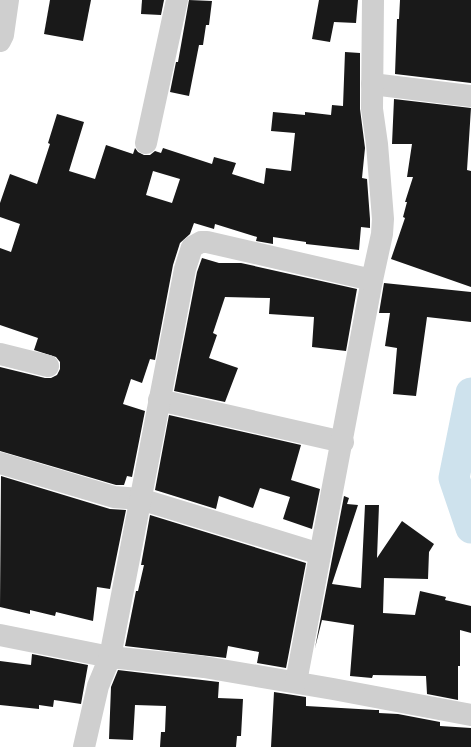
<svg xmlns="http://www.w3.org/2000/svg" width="471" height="747" viewBox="0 0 471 747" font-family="'Golos Text',sans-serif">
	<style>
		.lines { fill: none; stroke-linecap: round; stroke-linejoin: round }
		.river { stroke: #cee2ed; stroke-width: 31 }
		.building { fill: #191919; fill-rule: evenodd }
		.minor { stroke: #cfcfcf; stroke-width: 22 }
	</style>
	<rect width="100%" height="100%" fill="#fff"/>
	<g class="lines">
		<polyline class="river" points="471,393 454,478 471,528"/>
	</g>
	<g class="building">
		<polygon points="50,0 91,0 83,41 44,34"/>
		<polygon points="142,0 164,0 161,15 141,14"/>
		<polygon points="189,0 212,1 209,25 206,25 203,45 199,45 189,96 170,92 176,62 178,62"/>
		<polygon points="319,0 358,0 356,23 334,22 330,42 312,39"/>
		<polygon points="400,0 471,0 471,83 395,74 397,19 399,19"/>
		<path d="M345 52 360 53V109L365 148 362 178 367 179 370 219V228L361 227 359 250 306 244V242L273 237V244L256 241 257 237 215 224 214 229 194 223 190 234 180 243 173 265 155 360 150 359 142 383 131 379 123 404 145 411 132 477 127 476 124 485H116L0 451V367L45 378H51L57 375 60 369V362L56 357 34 350 38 338 0 325V248L11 252 20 224 0 217V203L10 174 37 184 50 144 48 143 57 114 84 122 69 171 95 179 106 145 133 154 135 148 138 152 144 155H150L155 151 161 153 163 148 212 164 214 157 236 163 232 174 264 184 266 168 291 171 295 133 271 131 273 112 305 115V112L331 115 332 105 343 106ZM153 171 180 179 172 203 146 195Z"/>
		<polygon points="394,99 471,108 467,170 471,171 471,287 391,259 405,218 403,217 407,202 405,202 413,177 407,177 412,144 392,144"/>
		<polygon points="202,258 219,263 241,263 357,289 346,351 312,347 314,317 269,314 270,298 225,297 213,333 217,335 209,358 238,368 225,402 174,391 197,272"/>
		<polygon points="384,283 471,292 471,322 427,317 416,396 393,394 397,348 385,346 390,313 379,313"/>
		<polygon points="169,415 301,445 291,480 320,489 312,529 283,519 290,497 260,488 253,508 219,496 216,509 155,490"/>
		<polygon points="1,476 110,509 126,510 110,589 97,587 93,621 56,612 55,616 30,610 30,614 0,607"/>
		<polygon points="344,496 349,498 347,504 358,505 332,584 361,588 365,505 379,505 377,558 402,521 434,544 429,552 428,579 384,578 383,613 415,615 420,591 446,597 445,600 471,606 471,633 460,630 460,666 458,666 458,700 427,694 426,676 373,675 372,678 350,676 354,625 322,620 315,648"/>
		<polygon points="150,515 306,563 286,668 257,663 259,652 228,646 226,658 125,646 136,591 138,591 144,565 141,565"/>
		<polygon points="32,654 88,665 81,704 54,700 53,707 39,705 39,709 0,705 0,661 31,665"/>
		<polygon points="118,670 219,682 218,698 243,699 241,736 237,736 236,747 160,747 161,732 165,732 166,706 135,705 133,740 109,739 111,687"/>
		<polygon points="274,692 306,697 306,706 376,710 379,710 379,713 398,714 440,722 440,726 471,728 471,747 271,747"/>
	</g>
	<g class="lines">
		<g class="minor">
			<polyline points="0,41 3,35 8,0"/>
			<polyline points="372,84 471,96"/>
			<polyline points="146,143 177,0"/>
			<polyline points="0,354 48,366"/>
			<polyline points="159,400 343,442"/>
			<polyline points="0,463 114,497 140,499 320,554"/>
			<polyline points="0,635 110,657 204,667 333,689 471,715"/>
			<polyline points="296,682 372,280"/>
			<polyline points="84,747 98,686 110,657 185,269 192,247 201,242 207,242 372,280 382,234 383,219 377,144 372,109 373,0"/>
		</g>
	</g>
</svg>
